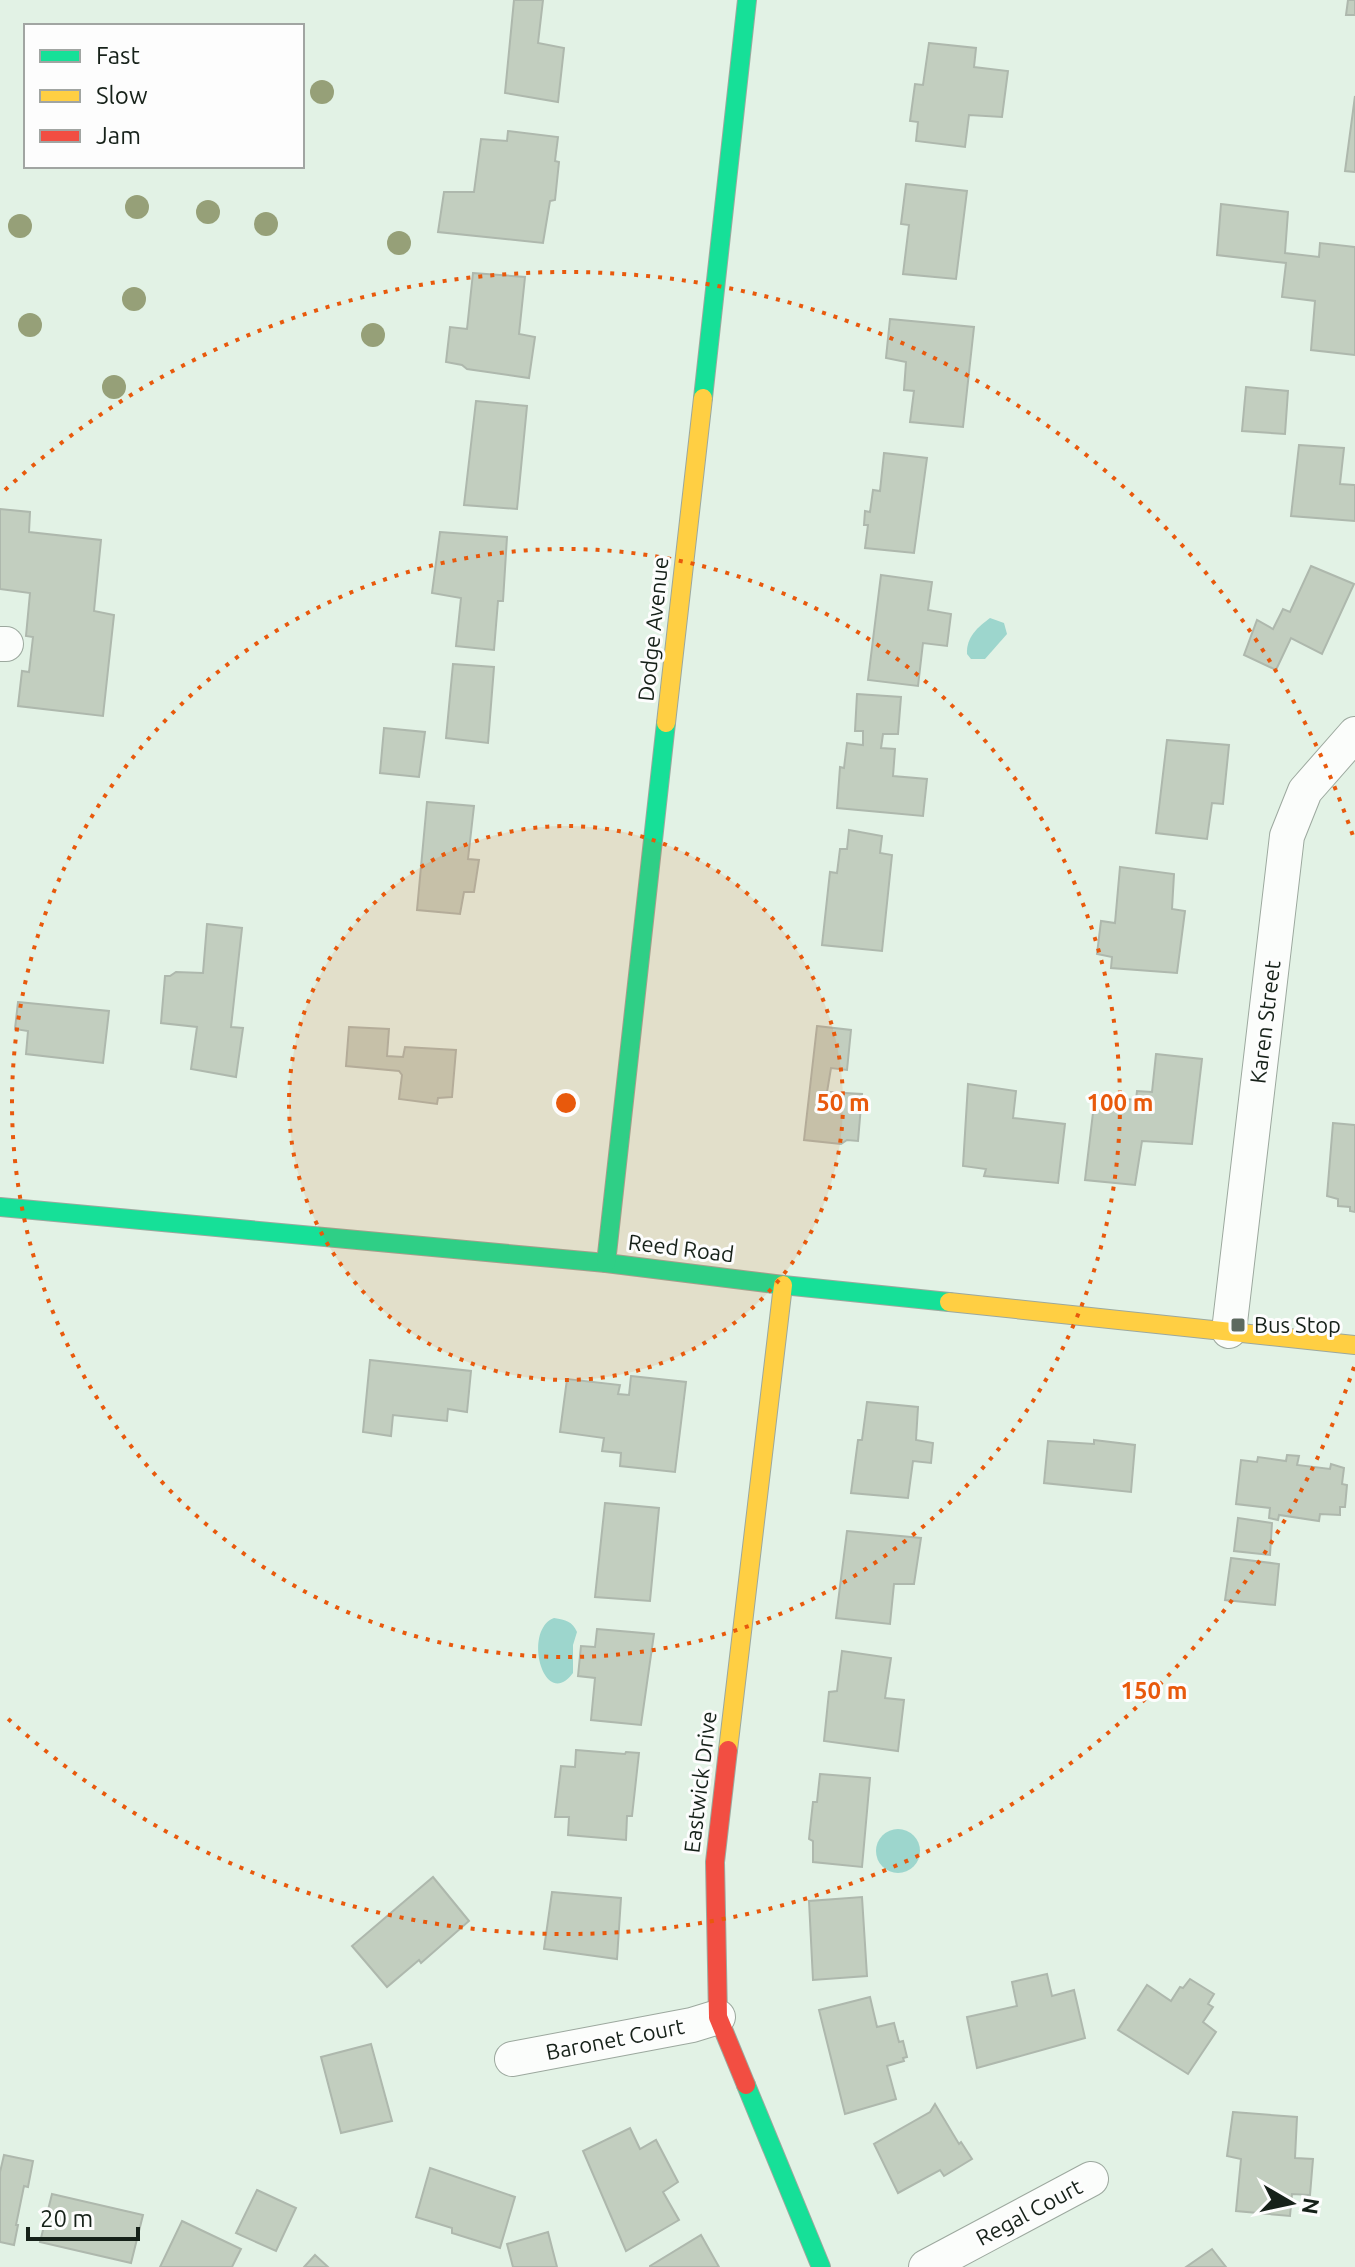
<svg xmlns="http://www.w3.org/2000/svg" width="1355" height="2267" viewBox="0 0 1355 2267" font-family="Ubuntu,sans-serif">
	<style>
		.water { fill: #9dd6cd }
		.building { fill: #c2cebf; stroke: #aeb8ad; stroke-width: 2 }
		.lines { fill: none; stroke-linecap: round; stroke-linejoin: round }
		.street-casing { stroke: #9ca89e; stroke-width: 36 }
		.fast-casing { stroke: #9ca89e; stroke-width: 20 }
		.slow-casing { stroke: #9ca89e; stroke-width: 20 }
		.jam-casing { stroke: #9ca89e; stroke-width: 20 }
		.street { stroke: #fbfdfb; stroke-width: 34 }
		.fast { stroke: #16e098; stroke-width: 18 }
		.slow { stroke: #ffcf43; stroke-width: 18 }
		.jam { stroke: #f24e42; stroke-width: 18 }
		.tree { fill: #96a078 }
		.ring { fill: none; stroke: #e8590c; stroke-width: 4; stroke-dasharray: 4 8 }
		.poi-dot { fill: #5d6a60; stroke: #fdfdfd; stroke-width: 3 }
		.labels { text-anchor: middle; stroke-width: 6; stroke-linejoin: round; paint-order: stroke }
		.street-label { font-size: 22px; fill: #162119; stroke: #fdfdfd }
		.poi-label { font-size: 22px; fill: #162119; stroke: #fdfdfd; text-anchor: start }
		.centre { fill: #e8590c; stroke: #fdfdfd; stroke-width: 4 }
		.ring-label { font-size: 24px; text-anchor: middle; font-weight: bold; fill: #e8590c; stroke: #fdfdfd; stroke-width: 6; stroke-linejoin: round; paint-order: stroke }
	</style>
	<rect width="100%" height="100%" fill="#e2f2e5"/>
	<g class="water">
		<path d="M990 618 1004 623 1007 634 985 659H971L967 654C966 637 978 627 990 618Z"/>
		<path d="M554 1618C566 1620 572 1621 577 1632L573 1645V1673C544 1712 522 1630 554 1618Z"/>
		<circle cx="898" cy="1851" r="22"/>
	</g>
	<g class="building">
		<polygon points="514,0 543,0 538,43 564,48 558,102 505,93"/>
		<polygon points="1348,0 1355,0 1355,15 1346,15"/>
		<polygon points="929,43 976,48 974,67 1008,71 1002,117 969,115 965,147 916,141 918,122 910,121 915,84 923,85"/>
		<polygon points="1355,96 1355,172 1345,171"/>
		<polygon points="508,131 558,137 555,161 559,162 555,200 550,201 543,243 438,232 444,192 474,192 481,139 507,141"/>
		<polygon points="906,184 967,191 956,279 903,274 909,225 901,224"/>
		<polygon points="1221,204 1288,212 1285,253 1319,257 1320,243 1355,247 1355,355 1311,350 1315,301 1282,297 1286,263 1217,255"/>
		<polygon points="473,273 525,277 519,334 535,337 529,378 467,369 462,365 446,362 450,327 467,329"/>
		<polygon points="890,319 974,327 963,427 910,422 914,391 904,390 906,362 886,358"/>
		<polygon points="1246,387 1288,391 1285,434 1242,431"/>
		<polygon points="476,401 527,406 517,509 464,505"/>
		<polygon points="1299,445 1344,448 1340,484 1355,485 1355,521 1291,516"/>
		<polygon points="884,453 927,458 914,553 865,548 868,525 864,525 865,511 870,512 873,490 880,491"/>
		<polygon points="0,509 30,512 29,532 101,540 94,611 114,615 103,716 18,706 22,671 29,672 33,637 26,636 30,593 0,589"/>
		<polygon points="440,532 507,537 503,601 498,601 494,650 456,646 461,598 432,593"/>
		<polygon points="1311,566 1354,584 1322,654 1291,638 1276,670 1244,655 1257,620 1273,629 1283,609 1290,612"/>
		<polygon points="881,575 932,582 928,610 951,614 947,646 923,643 918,686 868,680"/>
		<polygon points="453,664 494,667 488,743 446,738"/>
		<polygon points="857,694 901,697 898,734 883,734 881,748 895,749 893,776 927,779 923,816 837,808 840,767 844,768 847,743 863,745 863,731 855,731"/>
		<polygon points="384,728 425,732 419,777 380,773"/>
		<polygon points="1167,740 1229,745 1223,804 1212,803 1207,839 1156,833"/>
		<polygon points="427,802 474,806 468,859 479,860 474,892 464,892 460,914 417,910"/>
		<polygon points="849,830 882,836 880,853 892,855 882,951 822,945 830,872 837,873 840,849 847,849"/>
		<polygon points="1120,867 1174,874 1172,909 1185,911 1177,973 1111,968 1112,957 1097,954 1101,921 1115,923"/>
		<polygon points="207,924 242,928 231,1027 243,1028 236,1077 191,1069 197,1027 161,1023 165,976 170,976 176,972 203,973"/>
		<polygon points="18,1002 109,1011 103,1063 26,1054 28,1031 15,1029"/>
		<polygon points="817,1026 851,1030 847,1070 831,1068 827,1092 862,1094 858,1141 847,1140 841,1144 804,1140"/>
		<polygon points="349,1027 389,1029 387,1056 403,1057 405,1047 456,1050 452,1097 438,1098 437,1104 399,1099 402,1075 399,1071 346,1066"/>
		<polygon points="1156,1054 1202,1059 1192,1144 1142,1141 1135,1185 1085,1180 1095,1096 1136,1100 1137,1091 1152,1092"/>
		<polygon points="968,1084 1016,1091 1013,1118 1065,1124 1058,1183 984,1176 986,1169 963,1166"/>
		<polygon points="1333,1123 1355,1125 1355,1212 1350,1211 1350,1207 1338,1206 1338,1199 1327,1196"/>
		<polygon points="370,1360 471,1371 467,1412 448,1409 447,1421 393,1415 391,1436 363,1432"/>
		<polygon points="631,1376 686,1382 675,1472 620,1466 621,1453 602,1451 604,1438 560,1432 567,1379 620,1385 618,1394 629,1395"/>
		<polygon points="867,1402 918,1407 916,1440 933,1443 931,1463 913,1461 908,1498 851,1493 858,1440 862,1440"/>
		<polygon points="1094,1440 1135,1445 1131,1492 1044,1483 1048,1441 1094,1444"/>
		<polygon points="1287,1455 1299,1456 1297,1465 1330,1469 1331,1464 1344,1468 1342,1484 1347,1485 1345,1507 1340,1507 1340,1515 1320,1514 1319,1521 1279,1515 1278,1520 1269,1518 1270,1508 1236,1504 1241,1460 1257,1462 1258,1457 1286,1461"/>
		<polygon points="605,1503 659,1508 650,1601 595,1597"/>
		<polygon points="1238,1518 1272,1523 1270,1555 1234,1551"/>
		<polygon points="847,1531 921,1538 914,1584 894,1584 890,1624 836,1618"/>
		<polygon points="1231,1558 1279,1564 1275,1605 1225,1600"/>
		<polygon points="597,1629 654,1634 641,1725 591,1720 595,1678 578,1676 581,1646 595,1647"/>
		<polygon points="842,1651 891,1658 885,1698 904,1700 898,1751 824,1741 829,1692 837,1691"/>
		<polygon points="576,1750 625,1754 626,1752 639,1753 632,1816 627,1816 626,1840 568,1835 569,1817 555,1817 561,1766 575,1767"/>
		<polygon points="820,1774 870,1778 862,1867 813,1862 813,1841 809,1839 813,1802 817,1802"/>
		<polygon points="433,1877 469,1921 421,1963 419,1960 387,1987 352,1946"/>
		<polygon points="552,1892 621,1898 617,1959 544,1949"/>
		<polygon points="862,1897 867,1976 813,1980 809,1901"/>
		<polygon points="1047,1974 1052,1996 1074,1990 1085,2038 977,2068 967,2017 1017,2006 1012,1982"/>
		<polygon points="1190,1979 1214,1994 1208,2004 1213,2007 1203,2022 1216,2032 1188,2074 1118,2030 1147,1985 1171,2001 1180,1987 1183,1988"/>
		<polygon points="870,1997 877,2027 894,2023 899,2042 903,2041 907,2057 903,2058 904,2061 887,2066 896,2099 845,2114 819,2010"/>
		<polygon points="371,2044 392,2121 341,2133 321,2057"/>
		<polygon points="935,2104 959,2144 961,2142 972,2159 944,2176 940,2170 898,2193 874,2144 930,2112"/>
		<polygon points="1233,2112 1297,2117 1295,2158 1313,2159 1310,2195 1292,2194 1290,2216 1236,2211 1241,2159 1227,2156"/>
		<polygon points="630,2128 640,2149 656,2140 678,2182 663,2192 679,2220 626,2251 583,2151"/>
		<polygon points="4,2155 33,2161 28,2187 24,2186 16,2225 18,2225 14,2245 0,2242 0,2172"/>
		<polygon points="430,2168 515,2197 500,2248 452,2233 452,2228 416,2217"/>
		<polygon points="257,2190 296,2208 276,2251 236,2233"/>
		<polygon points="52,2194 143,2215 131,2263 40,2242"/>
		<polygon points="182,2221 241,2249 232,2267 160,2267"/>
		<polygon points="548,2232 557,2267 513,2267 507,2244"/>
		<polygon points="701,2235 719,2267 650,2267 650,2266"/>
		<polygon points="1212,2249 1226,2267 1186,2267"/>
		<polygon points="315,2255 328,2267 304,2267"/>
	</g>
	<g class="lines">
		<g class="street-casing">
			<g id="street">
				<polyline points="0,644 6,644"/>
				<polyline points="1229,1331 1287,836 1305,791 1355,734"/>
				<polyline points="512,2059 692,2025 718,2017"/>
				<polyline points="926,2267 1091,2179"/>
			</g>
		</g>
		<g class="fast-casing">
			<g id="fast">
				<polyline points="703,398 747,0"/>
				<polyline points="0,1207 606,1263 783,1285 949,1302"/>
				<polyline points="606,1263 666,723"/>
				<polyline points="746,2085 821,2267"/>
			</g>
		</g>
		<g class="slow-casing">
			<g id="slow">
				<polyline points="666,723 703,398"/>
				<polyline points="949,1302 1355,1345"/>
				<polyline points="728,1750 783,1285"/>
			</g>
		</g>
		<g class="jam-casing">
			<polyline id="jam" points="728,1750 715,1862 718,2017 746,2085"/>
		</g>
		<use href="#street" class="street"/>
		<use href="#fast" class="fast"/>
		<use href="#slow" class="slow"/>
		<use href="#jam" class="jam"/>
	</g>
	<g class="tree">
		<circle cx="322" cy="92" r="12"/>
		<circle cx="137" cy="207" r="12"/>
		<circle cx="208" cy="212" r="12"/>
		<circle cx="266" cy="224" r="12"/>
		<circle cx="20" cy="226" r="12"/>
		<circle cx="399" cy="243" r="12"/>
		<circle cx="134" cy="299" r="12"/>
		<circle cx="30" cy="325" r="12"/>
		<circle cx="373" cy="335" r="12"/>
		<circle cx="114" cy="387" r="12"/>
	</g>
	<circle cx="566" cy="1103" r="277" fill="#e8590c" fill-opacity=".12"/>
	<g class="ring">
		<circle cx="566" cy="1103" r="277"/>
		<circle cx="566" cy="1103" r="554"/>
		<path d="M1354 1367A831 831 0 0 1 5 1716M5 490A831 831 0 0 1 1354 839"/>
	</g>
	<rect class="poi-dot" x="1230" y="1317" width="16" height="16" rx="4"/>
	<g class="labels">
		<g class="street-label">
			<text transform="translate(653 629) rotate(-84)" y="8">Dodge Avenue</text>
			<text transform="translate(1265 1022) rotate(-83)" y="8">Karen Street</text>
			<text transform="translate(681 1248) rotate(7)" y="8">Reed Road</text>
			<text transform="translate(700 1782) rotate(-83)" y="8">Eastwick Drive</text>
			<text transform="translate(615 2039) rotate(-11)" y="8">Baronet Court</text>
			<text transform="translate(1029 2212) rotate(-28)" y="8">Regal Court</text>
		</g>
		<g class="poi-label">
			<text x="1254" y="1333">Bus Stop</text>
		</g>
	</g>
	<circle cx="566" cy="1103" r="12" class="centre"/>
	<g class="ring-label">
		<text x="843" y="1111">50 m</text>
		<text x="1120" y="1111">100 m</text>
		<text x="1154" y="1699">150 m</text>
	</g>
	<rect x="24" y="24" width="280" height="144" fill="#fdfdfd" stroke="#a1a5a2" stroke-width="2"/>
	<rect x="40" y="50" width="40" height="12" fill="#16e098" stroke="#a1a5a2" stroke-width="2"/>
	<text x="96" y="64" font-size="24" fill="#162119">Fast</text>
	<rect x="40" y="90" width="40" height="12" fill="#ffcf43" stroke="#a1a5a2" stroke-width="2"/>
	<text x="96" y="104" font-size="24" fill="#162119">Slow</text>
	<rect x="40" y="130" width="40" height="12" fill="#f24e42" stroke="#a1a5a2" stroke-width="2"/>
	<text x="96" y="144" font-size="24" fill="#162119">Jam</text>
	<g transform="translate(1291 2203) rotate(99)" stroke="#fdfdfd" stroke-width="6" paint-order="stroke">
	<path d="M0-6L14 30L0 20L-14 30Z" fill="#162119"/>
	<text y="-12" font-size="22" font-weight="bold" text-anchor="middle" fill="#162119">N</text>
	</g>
	<path d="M28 2227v12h110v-12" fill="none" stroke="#162119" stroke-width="4"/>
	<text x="40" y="2227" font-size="24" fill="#162119" stroke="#fdfdfd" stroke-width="6" paint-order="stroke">20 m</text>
</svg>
